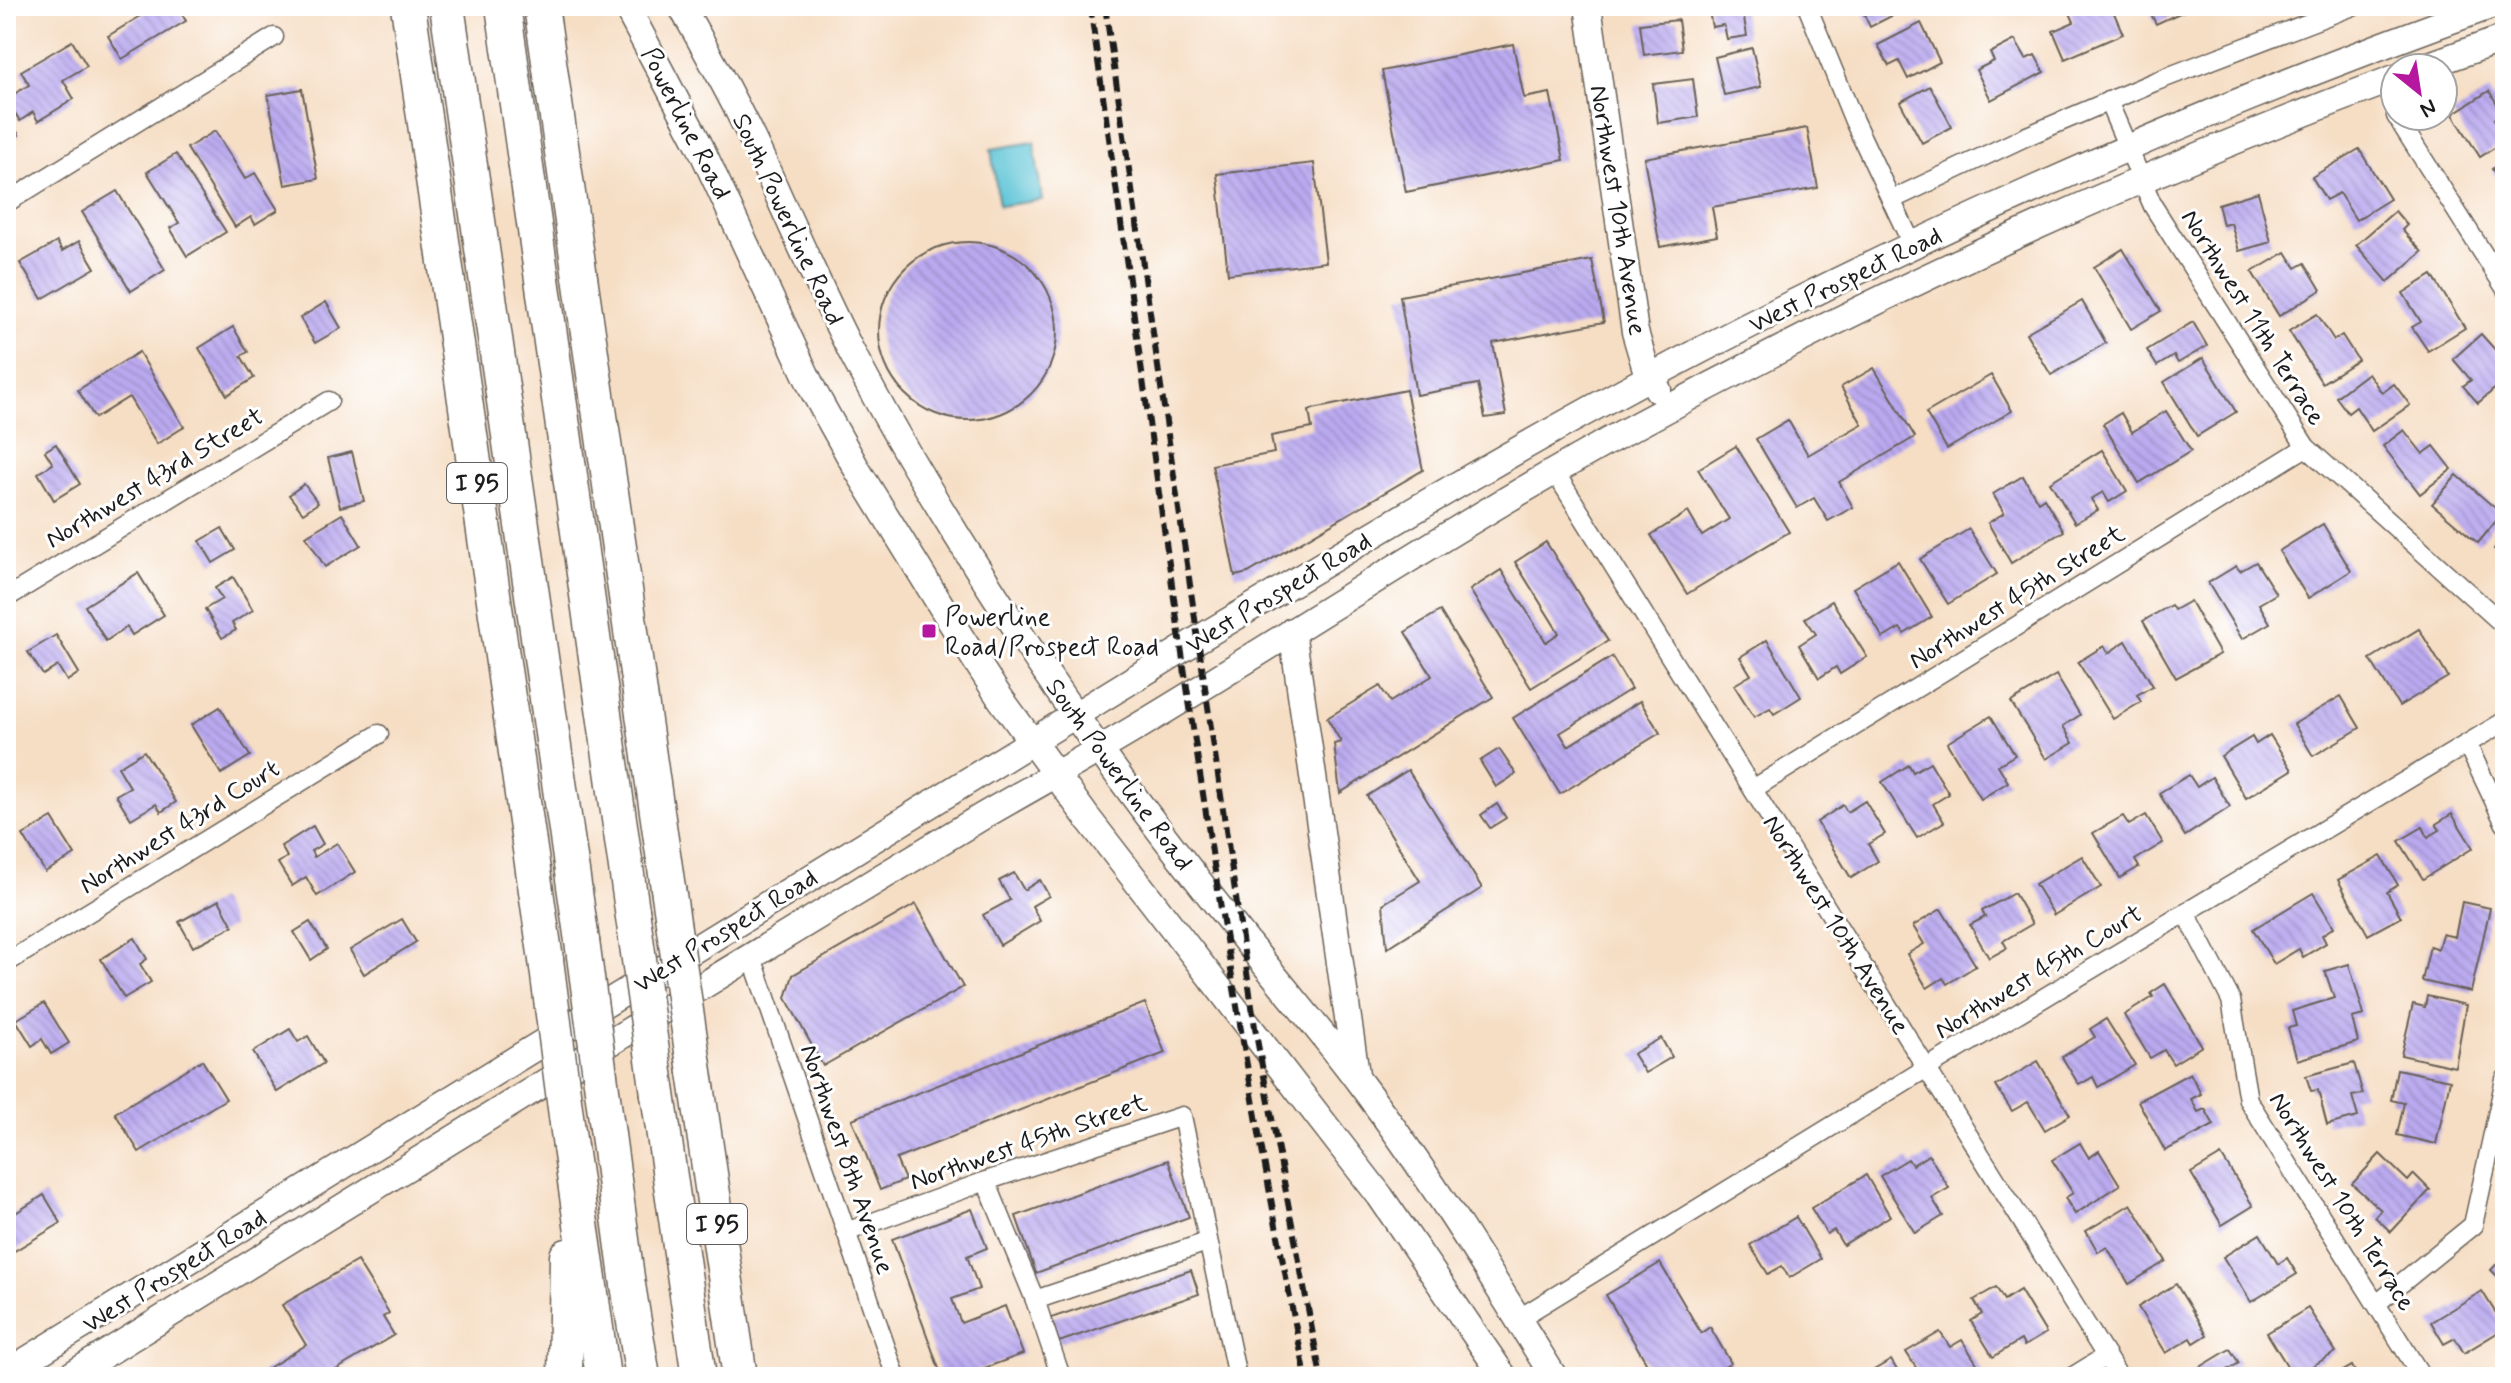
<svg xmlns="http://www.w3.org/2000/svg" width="2511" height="1383" viewBox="0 0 2511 1383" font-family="Mynerve,sans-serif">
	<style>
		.water { fill: #59c2d5; stroke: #3a6f78; stroke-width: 2 }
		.building { fill: url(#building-back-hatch) }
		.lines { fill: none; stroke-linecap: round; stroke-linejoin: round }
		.street-casing { stroke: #686057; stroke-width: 21 }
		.secondary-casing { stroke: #686057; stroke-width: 29 }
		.highway-casing { stroke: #686057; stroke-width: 37 }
		.street { stroke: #fff; stroke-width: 18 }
		.secondary { stroke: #fff; stroke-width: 26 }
		.highway { stroke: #fff; stroke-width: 34 }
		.rail { stroke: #1c1c1c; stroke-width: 6; stroke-dasharray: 12 6; stroke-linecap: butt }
		.highway-bridge-casing { stroke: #686057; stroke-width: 37; stroke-linecap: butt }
		.highway-bridge { stroke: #fff; stroke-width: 34 }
		.poi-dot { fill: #b5179e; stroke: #fff; stroke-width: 3 }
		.labels { text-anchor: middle; stroke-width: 6; stroke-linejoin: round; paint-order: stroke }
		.shield { fill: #fff; stroke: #606060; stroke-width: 2 }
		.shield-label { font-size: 24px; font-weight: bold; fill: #1c1c1c }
		.street-label { font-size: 26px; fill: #1c1c1c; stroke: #fff }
		.poi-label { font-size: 26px; fill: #1c1c1c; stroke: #fff; text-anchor: start }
	</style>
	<defs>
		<pattern id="building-back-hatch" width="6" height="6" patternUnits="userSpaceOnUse" patternTransform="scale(2)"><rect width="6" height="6" fill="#baa9ef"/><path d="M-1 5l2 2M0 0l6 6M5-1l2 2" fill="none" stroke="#9f91cc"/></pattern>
	</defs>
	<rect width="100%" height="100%" fill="#fff"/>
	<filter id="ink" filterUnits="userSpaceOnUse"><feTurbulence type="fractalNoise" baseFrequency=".0125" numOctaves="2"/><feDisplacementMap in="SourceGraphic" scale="16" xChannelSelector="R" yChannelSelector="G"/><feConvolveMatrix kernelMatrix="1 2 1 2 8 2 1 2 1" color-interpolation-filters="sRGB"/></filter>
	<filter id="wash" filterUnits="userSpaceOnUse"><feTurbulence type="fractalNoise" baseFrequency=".006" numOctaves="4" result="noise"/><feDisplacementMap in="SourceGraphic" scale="32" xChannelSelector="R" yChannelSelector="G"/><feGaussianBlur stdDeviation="1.8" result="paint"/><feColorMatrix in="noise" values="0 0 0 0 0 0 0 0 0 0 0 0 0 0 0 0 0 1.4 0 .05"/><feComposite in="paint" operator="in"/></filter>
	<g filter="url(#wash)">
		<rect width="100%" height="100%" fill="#f6dec5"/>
		<polygon class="water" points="1034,142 1042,200 999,206 991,149"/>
		<g id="blocks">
			<g class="building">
				<polygon points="157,6 177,6 186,21 122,59 108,36"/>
				<polygon points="1708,6 1742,6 1747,36 1727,39 1724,25 1712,27"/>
				<polygon points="1871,6 1911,6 1870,27 1863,12"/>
				<polygon points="2086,6 2111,6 2123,34 2065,59 2053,31 2074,22 2070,13"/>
				<polygon points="2147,6 2195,6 2156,24"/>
				<polygon points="1678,20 1682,50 1644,55 1640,24"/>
				<polygon points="1921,23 1940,62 1908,79 1899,61 1889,66 1878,45"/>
				<polygon points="2015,40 2026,59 2035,55 2044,72 1991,100 1976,70 1994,61 1990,53"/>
				<polygon points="72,41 87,66 63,80 74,99 38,121 33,112 20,121 6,99 29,85 21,71"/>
				<polygon points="1513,44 1524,98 1550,93 1564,160 1406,192 1382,71"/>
				<polygon points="1752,48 1761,87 1724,95 1715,57"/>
				<polygon points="1693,79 1698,117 1658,123 1653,84"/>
				<polygon points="1930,86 1952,127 1922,143 1900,102"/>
				<polygon points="302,89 318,179 285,185 268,95"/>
				<polygon points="2489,91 2503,113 2494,119 2505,135 2505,141 2480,157 2453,114"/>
				<polygon points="6,114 19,135 6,143"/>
				<polygon points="1807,128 1818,188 1712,207 1717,236 1660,247 1644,158"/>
				<polygon points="215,131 245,179 255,173 278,210 255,224 251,217 235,227 187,148"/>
				<polygon points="2359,149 2390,199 2356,220 2339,193 2326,200 2312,177"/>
				<polygon points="176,154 226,232 187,256 170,228 179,223 147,172"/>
				<polygon points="2505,160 2505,189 2492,169"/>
				<polygon points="1314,163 1326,262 1228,274 1217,174"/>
				<polygon points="117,191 165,270 131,291 82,212"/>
				<polygon points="2258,192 2271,242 2239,251 2231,223 2223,225 2218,204"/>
				<polygon points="2395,211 2407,225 2402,230 2422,252 2388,282 2356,245"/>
				<polygon points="79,241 95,268 42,299 20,263 57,242 62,251"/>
				<circle cx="968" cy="331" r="89"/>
				<polygon points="2123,249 2161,311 2131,329 2094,267"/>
				<polygon points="2286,252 2296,268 2305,263 2321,290 2279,316 2252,272"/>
				<polygon points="1592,260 1604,322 1493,343 1506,415 1485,418 1478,384 1416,395 1400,296"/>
				<polygon points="2432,275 2465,328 2428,351 2412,327 2421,322 2403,293"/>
				<polygon points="2082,301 2106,343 2051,375 2026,333"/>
				<polygon points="326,302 341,328 315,343 300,318"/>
				<polygon points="2317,314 2334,340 2342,335 2358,360 2322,383 2289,331"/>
				<polygon points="2193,322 2207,346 2178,363 2174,356 2157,366 2147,350"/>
				<polygon points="233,327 248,352 241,356 254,378 227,395 199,348"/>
				<polygon points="2481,334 2505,361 2505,380 2478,403 2463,386 2471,380 2453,359"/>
				<polygon points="139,352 184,427 157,444 129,397 95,418 78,390"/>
				<polygon points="2203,358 2236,412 2197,436 2164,382"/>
				<polygon points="1874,368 1915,437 1839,482 1853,507 1828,521 1814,498 1797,508 1756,439 1788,420 1808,455 1862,424 1841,387"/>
				<polygon points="2368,373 2382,393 2394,384 2410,405 2372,431 2356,407 2348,413 2336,397"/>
				<polygon points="1991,375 2012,411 1947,449 1926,413"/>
				<polygon points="1406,390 1423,470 1248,573 1235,576 1212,465 1274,453 1271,436 1312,428 1309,411 1313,409"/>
				<polygon points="2166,411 2191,451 2139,483 2103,424 2121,413 2132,432"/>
				<polygon points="2404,430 2423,454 2434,446 2452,469 2420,494 2383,446"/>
				<polygon points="56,444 80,484 54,500 38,473 53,464 45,451"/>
				<polygon points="1736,446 1789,532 1687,594 1651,535 1688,512 1702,536 1729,519 1698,469"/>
				<polygon points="2102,450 2127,491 2109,502 2103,492 2091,499 2098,510 2075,523 2050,482"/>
				<polygon points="352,452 364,501 340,507 328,458"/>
				<polygon points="2457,475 2502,514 2478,543 2432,504"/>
				<polygon points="2023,476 2038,502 2044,498 2064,531 2011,563 1988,523 2004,513 1993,494"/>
				<polygon points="304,484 318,503 303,513 289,495"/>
				<polygon points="342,514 361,545 325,567 306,536"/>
				<polygon points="2323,524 2351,571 2308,598 2279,551"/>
				<polygon points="222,528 235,550 213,563 200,541"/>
				<polygon points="1969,529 1997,574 1948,604 1920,559"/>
				<polygon points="2505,533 2505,557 2494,549"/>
				<polygon points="1546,542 1608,641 1531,688 1470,590 1501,570 1546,642 1559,633 1515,562"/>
				<polygon points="1898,561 1932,617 1904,634 1900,628 1883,638 1853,588"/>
				<polygon points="2256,562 2276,594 2259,604 2270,623 2242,639 2208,583 2236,566 2240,571"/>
				<polygon points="138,573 164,615 132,635 127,627 106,641 85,606"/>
				<polygon points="233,577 253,610 232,623 236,630 222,638 205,609 222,599 215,588"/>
				<polygon points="1832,601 1867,657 1840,674 1836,667 1819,678 1799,645 1816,634 1805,618"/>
				<polygon points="2190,601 2220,654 2176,678 2143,621 2171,605 2174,610"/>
				<polygon points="1440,611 1493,697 1340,793 1334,744 1341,742 1327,718 1380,686 1390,702 1432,676 1405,632"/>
				<polygon points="2419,629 2448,677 2399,706 2370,659"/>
				<polygon points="56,635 79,673 67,681 58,666 43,675 28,652"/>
				<polygon points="1767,640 1801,697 1774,714 1770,708 1754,717 1734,685 1751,675 1740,657"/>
				<polygon points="2126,641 2153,686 2137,695 2141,702 2113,719 2078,662 2104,646 2108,653"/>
				<polygon points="1612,657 1631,689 1560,733 1568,746 1640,701 1660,733 1560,794 1513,718"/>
				<polygon points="2056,675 2080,715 2063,726 2073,743 2046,759 2011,702"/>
				<polygon points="2341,696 2360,728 2313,756 2294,724"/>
				<polygon points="220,707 250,756 221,774 191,725"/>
				<polygon points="1991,716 2015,755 1998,765 2008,782 1981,799 1947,743"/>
				<polygon points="2270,735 2292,770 2246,798 2221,756 2252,737 2256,744"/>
				<polygon points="1499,749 1516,774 1496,787 1480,761"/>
				<polygon points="144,751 176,802 161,812 156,804 131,819 116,795 130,787 118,767"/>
				<polygon points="1930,762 1949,794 1933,804 1944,822 1917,838 1882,782 1909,765 1913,772"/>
				<polygon points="1408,770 1482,888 1387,948 1383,904 1420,881 1367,796"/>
				<polygon points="2189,775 2197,787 2212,777 2230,807 2185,836 2159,793"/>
				<polygon points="1865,801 1885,834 1868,844 1878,861 1851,878 1817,822 1843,805 1847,812"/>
				<polygon points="1497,804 1506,818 1490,828 1481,815"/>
				<polygon points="2452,814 2473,848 2423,879 2399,841 2423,827 2428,837 2440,830 2436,824"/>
				<polygon points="2146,815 2163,843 2135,860 2139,867 2120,878 2093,833 2123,816 2129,825"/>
				<polygon points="52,818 75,855 45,872 23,835"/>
				<polygon points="313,826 323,844 311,851 314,857 337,843 355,872 317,896 306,877 292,886 278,863 287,857 281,846"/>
				<polygon points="2082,856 2101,887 2054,915 2035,884"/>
				<polygon points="2381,856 2398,885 2387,892 2401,917 2368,935 2338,880"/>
				<polygon points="1014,873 1024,890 1040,880 1049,896 1032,906 1040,921 1000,945 983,915 1010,900 999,881"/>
				<polygon points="2014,893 2032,924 2003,941 2007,948 1989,958 1970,925 1985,917 1982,911"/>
				<polygon points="2313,893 2334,927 2322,935 2326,943 2303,957 2299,949 2274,964 2253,929"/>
				<polygon points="219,900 233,926 193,947 179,922"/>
				<polygon points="2462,902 2490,908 2471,992 2422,981 2430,946 2438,949 2442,934 2455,937"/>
				<polygon points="916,904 963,987 823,1066 786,998 793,975"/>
				<polygon points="1941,909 1976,966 1947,984 1943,978 1927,988 1907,954 1924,944 1913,926"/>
				<polygon points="402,919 416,942 364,974 350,950"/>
				<polygon points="310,922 327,949 311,960 294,932"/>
				<polygon points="135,938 147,959 140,964 151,982 124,998 101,959"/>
				<polygon points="2349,964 2364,1015 2352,1018 2358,1042 2297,1060 2288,1028 2296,1026 2292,1011 2334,998 2325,971"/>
				<polygon points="2165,984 2202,1046 2173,1064 2164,1050 2150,1058 2124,1015 2153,997 2151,993"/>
				<polygon points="2427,996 2466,1005 2455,1067 2401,1055 2413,1004 2425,1007"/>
				<polygon points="44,1003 69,1043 51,1054 42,1039 32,1046 16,1020"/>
				<polygon points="1145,1003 1165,1053 896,1159 905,1180 880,1190 852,1119"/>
				<polygon points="2106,1019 2135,1065 2098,1087 2093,1077 2079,1085 2062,1057 2095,1037 2090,1029"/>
				<polygon points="290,1029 298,1042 308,1036 324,1063 277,1092 253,1052"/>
				<polygon points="1661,1038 1672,1057 1645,1073 1633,1054"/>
				<polygon points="202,1060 226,1099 139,1152 115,1113"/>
				<polygon points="2038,1061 2070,1115 2045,1130 2028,1102 2012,1111 1996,1086"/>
				<polygon points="2354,1063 2363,1094 2352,1096 2358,1117 2327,1125 2318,1090 2311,1091 2306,1076"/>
				<polygon points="2397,1069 2450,1080 2436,1144 2397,1135 2404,1103 2391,1100"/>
				<polygon points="2190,1073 2201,1094 2191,1099 2198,1112 2205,1109 2214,1125 2165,1151 2138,1101"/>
				<polygon points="2080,1143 2089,1158 2099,1151 2120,1185 2075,1214 2065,1198 2073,1193 2052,1160"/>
				<polygon points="2380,1154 2408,1181 2414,1174 2430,1190 2391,1232 2375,1217 2381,1210 2352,1184"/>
				<polygon points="1929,1155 1949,1188 1932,1198 1943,1216 1915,1233 1880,1176 1908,1159 1912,1165"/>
				<polygon points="2221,1155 2253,1206 2222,1225 2191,1173"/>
				<polygon points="1168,1160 1189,1217 1036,1273 1016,1216"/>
				<polygon points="1866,1175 1890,1216 1843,1245 1834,1230 1827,1234 1811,1208"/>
				<polygon points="44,1195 61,1223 6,1256 6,1219"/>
				<polygon points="2131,1204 2166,1261 2129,1284 2107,1247 2098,1252 2086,1231"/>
				<polygon points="972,1209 987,1248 967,1256 979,1289 952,1299 961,1323 1005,1306 1023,1354 960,1377 942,1377 892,1239"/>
				<polygon points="1796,1217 1821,1259 1789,1278 1782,1266 1768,1274 1750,1245"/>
				<polygon points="2260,1234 2278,1264 2287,1258 2297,1274 2251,1302 2223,1257"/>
				<polygon points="2505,1255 2505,1284 2491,1270"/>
				<polygon points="357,1261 389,1313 383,1317 394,1335 324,1377 254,1377 306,1345 282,1305"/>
				<polygon points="1660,1263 1701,1333 1710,1327 1731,1363 1723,1368 1728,1377 1655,1377 1606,1295"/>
				<polygon points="1191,1270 1199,1294 1059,1342 1051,1318"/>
				<polygon points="2176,1284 2207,1335 2194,1343 2191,1338 2166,1353 2138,1307"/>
				<polygon points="1996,1287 2004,1300 2020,1290 2046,1333 2024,1346 2021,1340 1993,1357 1971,1321 1982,1314 1974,1300"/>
				<polygon points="2482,1291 2505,1328 2464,1353 2455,1338 2444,1344 2431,1322"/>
				<polygon points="2308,1308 2336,1352 2294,1377 2267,1333"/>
				<polygon points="1940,1332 1950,1347 1962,1340 1983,1373 1975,1377 1964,1377 1962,1372 1954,1377 1922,1377 1906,1352"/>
				<polygon points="2230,1349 2239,1363 2229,1369 2234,1377 2184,1377"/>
				<polygon points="1891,1360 1901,1377 1862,1377"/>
				<polygon points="2352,1366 2358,1377 2333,1377"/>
			</g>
		</g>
	</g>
	<g filter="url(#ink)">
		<use href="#blocks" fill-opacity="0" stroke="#686057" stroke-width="2"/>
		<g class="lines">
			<g class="street-casing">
				<g id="street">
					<polyline points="1807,6 1854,121 1912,244"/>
					<polyline points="2108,101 2153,206 2306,447 2505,626"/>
					<polyline points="2396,116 2505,288"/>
					<polyline points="1891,200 2027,136 2154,82 2353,6"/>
					<polyline points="6,203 274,37"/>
					<polyline points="1555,472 2119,1377"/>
					<polyline points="6,598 329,401"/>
					<polyline points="2467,744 2505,824"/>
					<polyline points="1753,789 2306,447"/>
					<polyline points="2186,913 2231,1000 2248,1100 2422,1377"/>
					<polyline points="752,957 896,1377"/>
					<polyline points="6,963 379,734"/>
					<polyline points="986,1181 1035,1300 1061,1377"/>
					<polyline points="846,1232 986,1181 1182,1116 1237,1377"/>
					<polyline points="1035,1300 1207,1242"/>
					<polyline points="2377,1303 2473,1225 2505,1079"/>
					<polyline points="1518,1319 1925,1069 2505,721"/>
					<polyline points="2072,1377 2106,1356"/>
				</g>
			</g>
			<g class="secondary-casing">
				<g id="secondary">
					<polyline points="626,6 699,144 814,392 858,471 956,630 998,695 1086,816 1380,1196 1504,1377"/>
					<path d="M681 6C711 58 740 111 765 166 793 228 820 290 851 351 909 463 976 569 1046 673 1107 764 1174 851 1242 936 1281 985 1323 1033 1360 1083 1431 1177 1492 1277 1554 1377"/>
					<polyline points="1588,6 1635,332 1645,366 1658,390"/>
					<polyline points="2421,68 2505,38"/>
					<polyline points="1292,631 1356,1074"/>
					<path d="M6 1373 1197 640C1362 541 1528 440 1699 351 1955 218 2218 103 2490 6"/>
					<path d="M68 1377C372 1189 677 1000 983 816 1033 787 1084 759 1134 729 1299 630 1459 523 1628 430 1875 295 2131 177 2395 78"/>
				</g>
			</g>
			<g class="highway-casing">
				<g id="highway">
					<polyline points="408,6 546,960"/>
					<polyline points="447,6 582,941"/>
					<polyline points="503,6 632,910"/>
					<polyline points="541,6 668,888"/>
					<polyline points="695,1072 740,1377"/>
					<polyline points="658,1094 699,1377"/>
					<polyline points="607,1127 628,1285 643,1377"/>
					<polyline points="570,1147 603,1377"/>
					<polyline points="565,1377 567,1256"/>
				</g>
			</g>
			<use href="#street" class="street"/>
			<use href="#secondary" class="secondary"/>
			<use href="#highway" class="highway"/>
			<g class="rail">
				<path d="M1090 6C1157 464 1212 924 1306 1377"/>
				<polyline points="1105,6 1256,1034 1321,1377"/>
			</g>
			<g class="highway-bridge-casing">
				<g id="highway-bridge">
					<polyline points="668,888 695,1072"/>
					<polyline points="632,910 658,1094"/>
					<polyline points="582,941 607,1127"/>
					<polyline points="546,960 570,1147"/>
				</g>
			</g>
			<use href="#highway-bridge" class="highway-bridge"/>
		</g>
	</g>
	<rect class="poi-dot" x="921" y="623" width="16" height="16" rx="4"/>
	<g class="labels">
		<g class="shield">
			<rect x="447" y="463" width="60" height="40" rx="6"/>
			<rect x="687" y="1204" width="60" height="40" rx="6"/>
		</g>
		<g class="shield-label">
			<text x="477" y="491">I 95</text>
			<text x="717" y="1232">I 95</text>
		</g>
		<g class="street-label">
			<text transform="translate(687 123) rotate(63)" y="9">Powerline Road</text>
			<text transform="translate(1619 210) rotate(81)" y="9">Northwest 10th Avenue</text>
			<text transform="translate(789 219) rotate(65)" y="9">South Powerline Road</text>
			<text transform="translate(1845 279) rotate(-26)" y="9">West Prospect Road</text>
			<text transform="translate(2254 317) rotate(58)" y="9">Northwest 11th Terrace</text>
			<text transform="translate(154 477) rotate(-31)" y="9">Northwest 43rd Street</text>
			<text transform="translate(1278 592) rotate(-31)" y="9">West Prospect Road</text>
			<text transform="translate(2016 596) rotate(-32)" y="9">Northwest 45th Street</text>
			<text transform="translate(1120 774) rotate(54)" y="9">South Powerline Road</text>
			<text transform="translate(179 826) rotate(-32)" y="9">Northwest 43rd Court</text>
			<text transform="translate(1837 924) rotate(58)" y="9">Northwest 10th Avenue</text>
			<text transform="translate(725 930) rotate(-32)" y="9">West Prospect Road</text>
			<text transform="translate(2038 971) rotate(-31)" y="9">Northwest 45th Court</text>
			<text transform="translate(1028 1141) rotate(-19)" y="9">Northwest 45th Street</text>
			<text transform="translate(848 1159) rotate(71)" y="9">Northwest 8th Avenue</text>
			<text transform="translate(2343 1201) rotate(58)" y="9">Northwest 10th Terrace</text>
			<text transform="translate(174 1270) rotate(-32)" y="9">West Prospect Road</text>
		</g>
		<g class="poi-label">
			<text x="945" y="625">Powerline<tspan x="945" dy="30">Road/Prospect Road</tspan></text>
		</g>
	</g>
	<rect width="2511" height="1383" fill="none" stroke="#fff" stroke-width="32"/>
	<g transform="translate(2419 92) rotate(150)"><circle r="38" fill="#ffffff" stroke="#a4a4a4" stroke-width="2"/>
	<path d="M0-6L14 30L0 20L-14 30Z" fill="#b5179e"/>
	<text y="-12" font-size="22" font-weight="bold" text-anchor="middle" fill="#1c1c1c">N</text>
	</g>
</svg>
